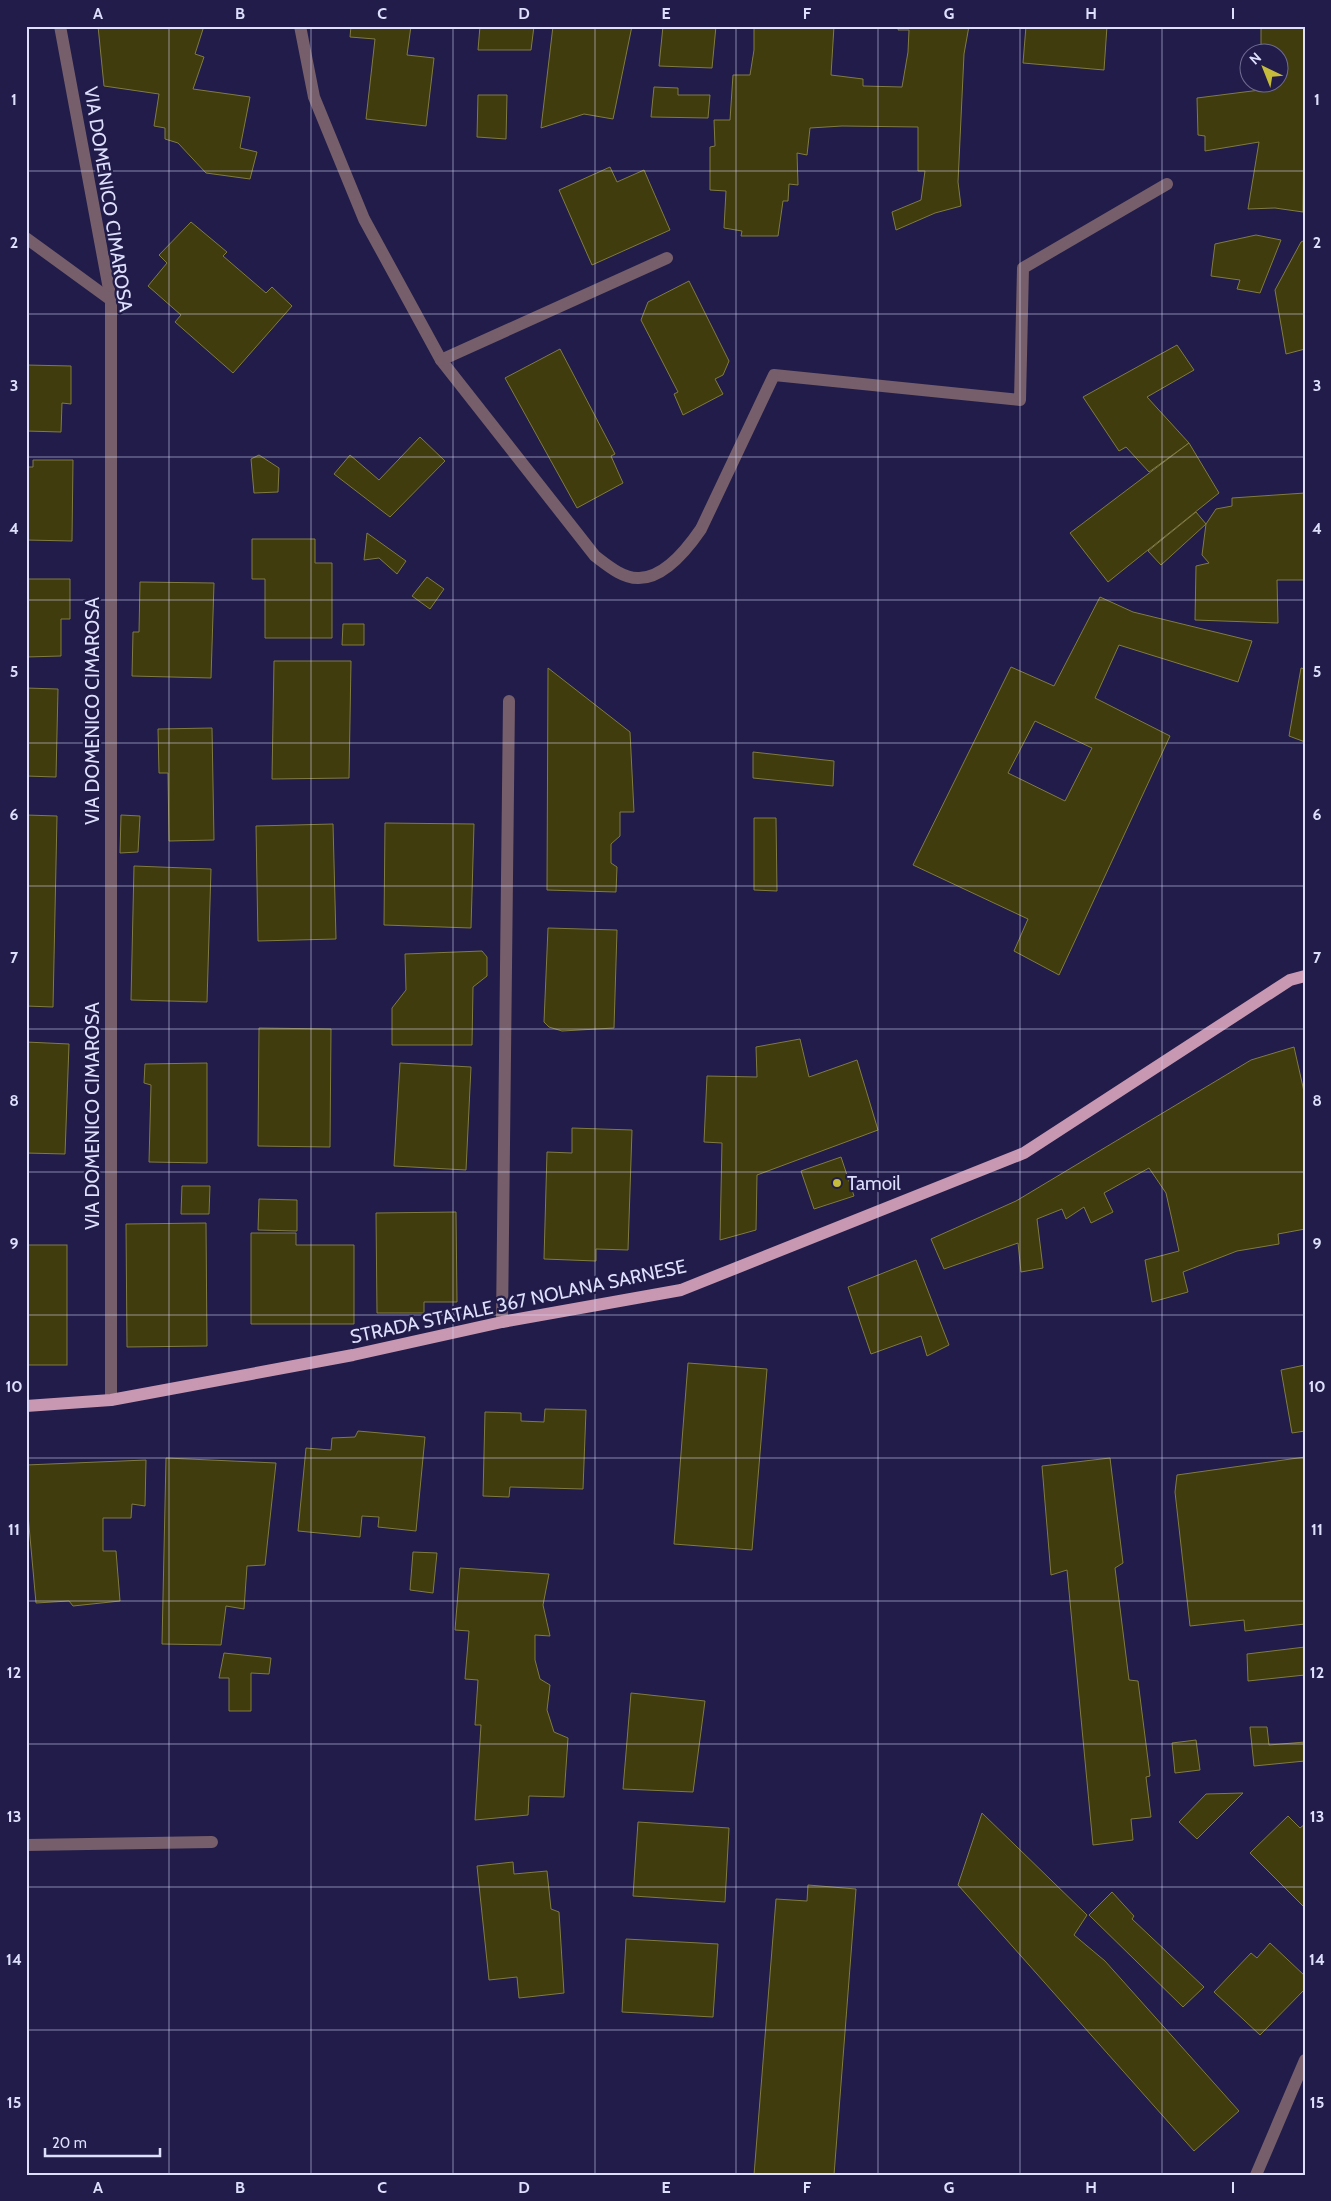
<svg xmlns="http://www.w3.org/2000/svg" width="1331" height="2201" viewBox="0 0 1331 2201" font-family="Cabin,sans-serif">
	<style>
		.building { fill: #403c0d; stroke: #807b40; fill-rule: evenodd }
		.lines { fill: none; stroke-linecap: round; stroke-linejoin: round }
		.minor { stroke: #765e6b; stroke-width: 12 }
		.major { stroke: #c897b2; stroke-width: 12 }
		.grid { fill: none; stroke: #dedffd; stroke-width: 1; stroke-opacity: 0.55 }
		.poi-dot { fill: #c6bc3c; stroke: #211c49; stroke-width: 2 }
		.labels { text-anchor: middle; stroke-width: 4.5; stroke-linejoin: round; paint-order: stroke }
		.street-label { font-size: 19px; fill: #dedffd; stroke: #211c49 }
		.poi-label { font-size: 19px; fill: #dedffd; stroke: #211c49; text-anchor: start }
		.neatline { fill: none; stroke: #dedffd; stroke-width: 2 }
		.grid-label { font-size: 16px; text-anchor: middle; font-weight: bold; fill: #dedffd }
	</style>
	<rect width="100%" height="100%" fill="#211c49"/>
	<g class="building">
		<polygon points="98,26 204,26 195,54 204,57 193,89 250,97 240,148 257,152 250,179 206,173 178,143 165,139 165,128 154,126 159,94 104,86"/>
		<polygon points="351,26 411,26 407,55 434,58 426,126 366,119 375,39 350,37"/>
		<polygon points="480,26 534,26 531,50 478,50"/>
		<polygon points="553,26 632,26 613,119 584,114 541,128"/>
		<polygon points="663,26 716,26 712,68 659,66"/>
		<polygon points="754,26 834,26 831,75 863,79 863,86 902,87 908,52 909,30 898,30 899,26 969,26 964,54 958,182 961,206 935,213 896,230 892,212 921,200 925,171 918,171 918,127 842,126 810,128 807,155 797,153 798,185 789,184 788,201 783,201 778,236 741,236 742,231 724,228 726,191 710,190 710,147 715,146 714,120 730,120 733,75 750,75 754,50"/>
		<polygon points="1026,26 1107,26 1104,70 1023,63"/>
		<polygon points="1261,26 1305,26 1303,212 1275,208 1248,209 1259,142 1205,151 1205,136 1198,135 1197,98 1260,90 1260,82 1278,82 1278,52 1261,52"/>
		<polygon points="654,87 678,88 678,95 710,95 708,118 651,117"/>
		<polygon points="478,95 507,95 506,139 477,137"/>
		<polygon points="610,167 617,182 644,170 670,230 592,265 559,190"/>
		<polygon points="191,222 227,252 223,256 266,293 272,287 292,306 233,373 175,322 181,315 148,286 167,263 159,255"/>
		<polygon points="1256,235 1281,240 1260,293 1237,289 1240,280 1211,276 1215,244"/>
		<polygon points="1305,240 1305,349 1286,354 1275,290 1301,242"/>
		<polygon points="689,281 729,361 723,375 715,379 723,394 683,415 674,394 678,392 641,320 648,302"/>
		<polygon points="1177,345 1194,370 1147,397 1189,443 1149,472 1126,447 1119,451 1083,397"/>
		<polygon points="560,349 615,454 611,456 623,483 577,508 505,378"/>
		<polygon points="26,365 71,366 71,404 62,403 61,432 26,431"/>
		<polygon points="420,437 445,461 390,517 334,474 350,455 379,480"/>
		<polygon points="1189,443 1219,493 1108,582 1070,533"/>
		<polygon points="259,455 279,468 278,492 254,493 251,459"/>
		<polygon points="33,460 73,460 72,541 26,540 26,467 33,467"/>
		<polygon points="1305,493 1305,580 1277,580 1278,623 1195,620 1196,566 1209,563 1202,555 1206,524 1216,509 1232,506 1232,498"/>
		<polygon points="1196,512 1206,524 1161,565 1148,551"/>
		<polygon points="367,533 406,561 397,574 379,558 364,560"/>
		<polygon points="252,539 315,539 315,563 332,563 332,638 265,638 265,579 252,579"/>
		<polygon points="427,577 444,589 430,609 412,596"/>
		<polygon points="26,579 70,579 70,619 61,619 61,656 26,657"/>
		<polygon points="140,582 214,583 211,678 132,676 133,632 139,632"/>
		<path d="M1100 597 1133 612 1252 641 1238 682 1119 645 1095 698 1170 736 1059 975 1014 951 1028 919 913 865 1011 667 1054 686ZM1035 721 1092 748 1065 801 1008 773Z"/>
		<polygon points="343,624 364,624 364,645 342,645"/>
		<polygon points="274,661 351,661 349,778 272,779"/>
		<polygon points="548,668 630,732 634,812 620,812 620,836 611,844 611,863 617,867 616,892 547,890"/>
		<polygon points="1301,668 1305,669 1305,742 1289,736"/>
		<polygon points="26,688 58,689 56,777 26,776"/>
		<polygon points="212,728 214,840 169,841 168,773 159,773 158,729"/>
		<polygon points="753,752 834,761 833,786 753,778"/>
		<polygon points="26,815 57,816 53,1007 26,1006"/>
		<polygon points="121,815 140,816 138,852 120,853"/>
		<polygon points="754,818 776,818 777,891 754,890"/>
		<polygon points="385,823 474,824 471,928 384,925"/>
		<polygon points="333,824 336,939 258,941 256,826"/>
		<polygon points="134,866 211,869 207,1002 131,1000"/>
		<polygon points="548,928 617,930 614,1028 562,1031 549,1027 544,1022"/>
		<polygon points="482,951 487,957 487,976 473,987 472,1045 392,1045 392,1008 406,990 405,954"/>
		<polygon points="259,1028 331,1029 330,1147 258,1146"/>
		<polygon points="800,1039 809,1077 857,1060 878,1130 757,1175 756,1230 720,1240 722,1143 704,1142 707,1076 757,1077 756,1047"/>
		<polygon points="26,1042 69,1044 65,1154 26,1153"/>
		<polygon points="1294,1047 1305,1096 1305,1229 1278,1234 1279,1244 1237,1251 1183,1272 1188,1292 1152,1302 1145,1260 1179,1251 1166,1193 1149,1168 1104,1193 1113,1212 1091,1223 1084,1207 1066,1219 1062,1209 1037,1219 1043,1268 1021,1272 1018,1243 944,1269 931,1239 1016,1201 1251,1060"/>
		<polygon points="207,1063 207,1163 149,1162 151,1085 144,1083 145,1064"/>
		<polygon points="400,1063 471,1067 466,1170 394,1166"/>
		<polygon points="572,1128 632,1130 628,1250 596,1249 596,1261 544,1259 547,1152 572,1153"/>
		<polygon points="841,1157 854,1196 814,1209 801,1171"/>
		<polygon points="182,1186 210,1186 209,1214 181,1214"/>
		<polygon points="259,1199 297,1200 297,1231 258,1230"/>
		<polygon points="456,1212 457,1302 424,1302 424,1313 377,1313 376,1213"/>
		<polygon points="206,1223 207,1346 127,1347 126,1224"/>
		<polygon points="251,1233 296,1233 296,1245 354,1245 354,1324 251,1324"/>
		<rect x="26" y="1245" width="41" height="120"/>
		<polygon points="916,1260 949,1345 927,1356 921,1336 871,1354 848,1287"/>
		<polygon points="688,1363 767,1369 752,1550 674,1544"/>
		<polygon points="1305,1365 1305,1431 1292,1433 1281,1370"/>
		<polygon points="545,1409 586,1410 583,1489 510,1487 509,1497 483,1496 485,1412 521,1413 521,1421 544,1422"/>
		<polygon points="358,1431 425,1437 416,1531 378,1527 379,1517 362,1516 360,1537 298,1531 306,1448 331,1450 332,1438 355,1437"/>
		<polygon points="1305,1457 1305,1624 1245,1631 1244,1620 1190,1626 1175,1492 1177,1475"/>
		<polygon points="166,1458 276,1463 265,1565 247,1566 244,1609 226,1606 221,1645 162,1644"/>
		<polygon points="1110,1458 1123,1563 1115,1568 1129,1680 1138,1681 1150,1776 1146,1777 1151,1817 1131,1819 1133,1840 1093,1845 1067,1570 1051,1575 1042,1466"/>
		<polygon points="146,1460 145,1506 132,1504 131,1518 103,1518 103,1551 116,1551 120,1601 73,1606 69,1601 36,1603 26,1493 26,1465"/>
		<polygon points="413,1552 437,1553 433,1593 410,1590"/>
		<polygon points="460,1568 549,1574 543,1605 550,1636 535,1635 535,1660 540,1679 550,1685 547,1710 554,1732 568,1738 564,1797 529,1796 528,1815 475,1820 481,1725 475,1725 478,1680 465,1679 469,1631 455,1630"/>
		<polygon points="1305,1647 1305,1675 1248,1681 1247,1654"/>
		<polygon points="224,1653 271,1658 269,1674 251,1673 251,1711 229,1711 229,1678 219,1678"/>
		<polygon points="631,1693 705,1701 693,1792 623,1789"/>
		<polygon points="1250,1727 1267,1727 1269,1745 1305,1742 1305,1761 1254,1766"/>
		<polygon points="1196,1740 1200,1770 1175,1773 1172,1743"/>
		<polygon points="1243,1793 1197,1839 1179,1822 1206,1794"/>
		<polygon points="982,1813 1087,1915 1074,1935 1105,1961 1239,2111 1194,2151 958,1885"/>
		<polygon points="1288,1816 1300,1828 1305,1824 1305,1908 1250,1853"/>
		<polygon points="638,1822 729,1828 725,1902 633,1896"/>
		<polygon points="513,1862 514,1874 547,1871 551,1909 559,1912 564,1993 519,1998 517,1977 489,1980 477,1866"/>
		<polygon points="808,1885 856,1889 834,2175 754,2175 776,1899 807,1901"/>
		<polygon points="1112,1892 1134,1916 1132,1919 1204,1987 1183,2007 1089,1915"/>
		<polygon points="626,1939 718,1944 713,2017 622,2012"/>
		<polygon points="1270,1943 1305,1976 1305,1989 1260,2035 1214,1992 1251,1953 1257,1958"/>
	</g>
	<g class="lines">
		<g class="minor">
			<polyline points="60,26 111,300 111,1400"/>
			<path d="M300 26 314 97 364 219 441 360 595 556C607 565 623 579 639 578 665 578 688 548 701 529L774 375 1020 400 1023 268 1167 184"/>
			<polyline points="26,238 111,300"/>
			<polyline points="441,360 667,258"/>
			<polyline points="502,1322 509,701"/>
			<polyline points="26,1845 212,1842"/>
			<polyline points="1256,2175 1305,2060"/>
		</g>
		<polyline class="major" points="26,1406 111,1400 353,1355 502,1322 681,1290 1024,1153 1290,980 1305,976"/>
	</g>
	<path class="grid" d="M169 26V2175M311 26V2175M453 26V2175M595 26V2175M736 26V2175M878 26V2175M1020 26V2175M1162 26V2175M26 171H1305M26 314H1305M26 457H1305M26 600H1305M26 743H1305M26 886H1305M26 1029H1305M26 1172H1305M26 1315H1305M26 1458H1305M26 1601H1305M26 1744H1305M26 1887H1305M26 2030H1305"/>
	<circle class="poi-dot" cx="837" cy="1183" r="5"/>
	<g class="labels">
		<g class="street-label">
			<text transform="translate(109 199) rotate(81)" y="7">VIA DOMENICO CIMAROSA</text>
			<text transform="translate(92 711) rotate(-90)" y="7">VIA DOMENICO CIMAROSA</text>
			<text transform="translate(92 1116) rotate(-90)" y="7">VIA DOMENICO CIMAROSA</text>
			<text transform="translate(518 1301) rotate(-12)" y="7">STRADA STATALE 367 NOLANA SARNESE</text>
		</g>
		<g class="poi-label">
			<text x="847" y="1190">Tamoil</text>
		</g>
	</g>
	<rect width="1331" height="2201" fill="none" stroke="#211c49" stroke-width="55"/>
	<g transform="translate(1264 68) rotate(317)"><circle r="24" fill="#211c49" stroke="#6d6a91"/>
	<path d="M0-4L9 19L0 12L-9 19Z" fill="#c6bc3c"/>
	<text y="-8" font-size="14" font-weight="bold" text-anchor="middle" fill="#dedffd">N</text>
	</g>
	<path d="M45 2148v8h115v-8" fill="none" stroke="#dedffd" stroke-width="2.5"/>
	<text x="52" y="2148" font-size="15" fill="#dedffd" stroke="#211c49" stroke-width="4" paint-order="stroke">20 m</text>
	<rect x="28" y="28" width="1276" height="2146" class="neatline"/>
	<g class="grid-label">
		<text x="98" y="19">A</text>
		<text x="240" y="19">B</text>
		<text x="382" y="19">C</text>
		<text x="524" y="19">D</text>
		<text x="666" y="19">E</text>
		<text x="807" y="19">F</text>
		<text x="949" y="19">G</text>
		<text x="1091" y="19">H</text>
		<text x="1233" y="19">I</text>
		<text x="14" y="105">1</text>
		<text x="1317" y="105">1</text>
		<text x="14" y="248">2</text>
		<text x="1317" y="248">2</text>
		<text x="14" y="391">3</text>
		<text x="1317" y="391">3</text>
		<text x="14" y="534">4</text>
		<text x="1317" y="534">4</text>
		<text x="14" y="677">5</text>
		<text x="1317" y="677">5</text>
		<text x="14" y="820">6</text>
		<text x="1317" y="820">6</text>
		<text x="14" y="963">7</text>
		<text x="1317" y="963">7</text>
		<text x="14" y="1106">8</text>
		<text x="1317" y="1106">8</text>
		<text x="14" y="1249">9</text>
		<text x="1317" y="1249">9</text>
		<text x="14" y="1392">10</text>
		<text x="1317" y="1392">10</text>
		<text x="14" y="1535">11</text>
		<text x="1317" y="1535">11</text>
		<text x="14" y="1678">12</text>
		<text x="1317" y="1678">12</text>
		<text x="14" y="1822">13</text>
		<text x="1317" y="1822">13</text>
		<text x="14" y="1965">14</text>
		<text x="1317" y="1965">14</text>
		<text x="14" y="2108">15</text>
		<text x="1317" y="2108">15</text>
		<text x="98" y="2193">A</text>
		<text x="240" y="2193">B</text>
		<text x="382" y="2193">C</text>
		<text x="524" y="2193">D</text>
		<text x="666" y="2193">E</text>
		<text x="807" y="2193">F</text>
		<text x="949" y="2193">G</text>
		<text x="1091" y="2193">H</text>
		<text x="1233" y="2193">I</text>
	</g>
</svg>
